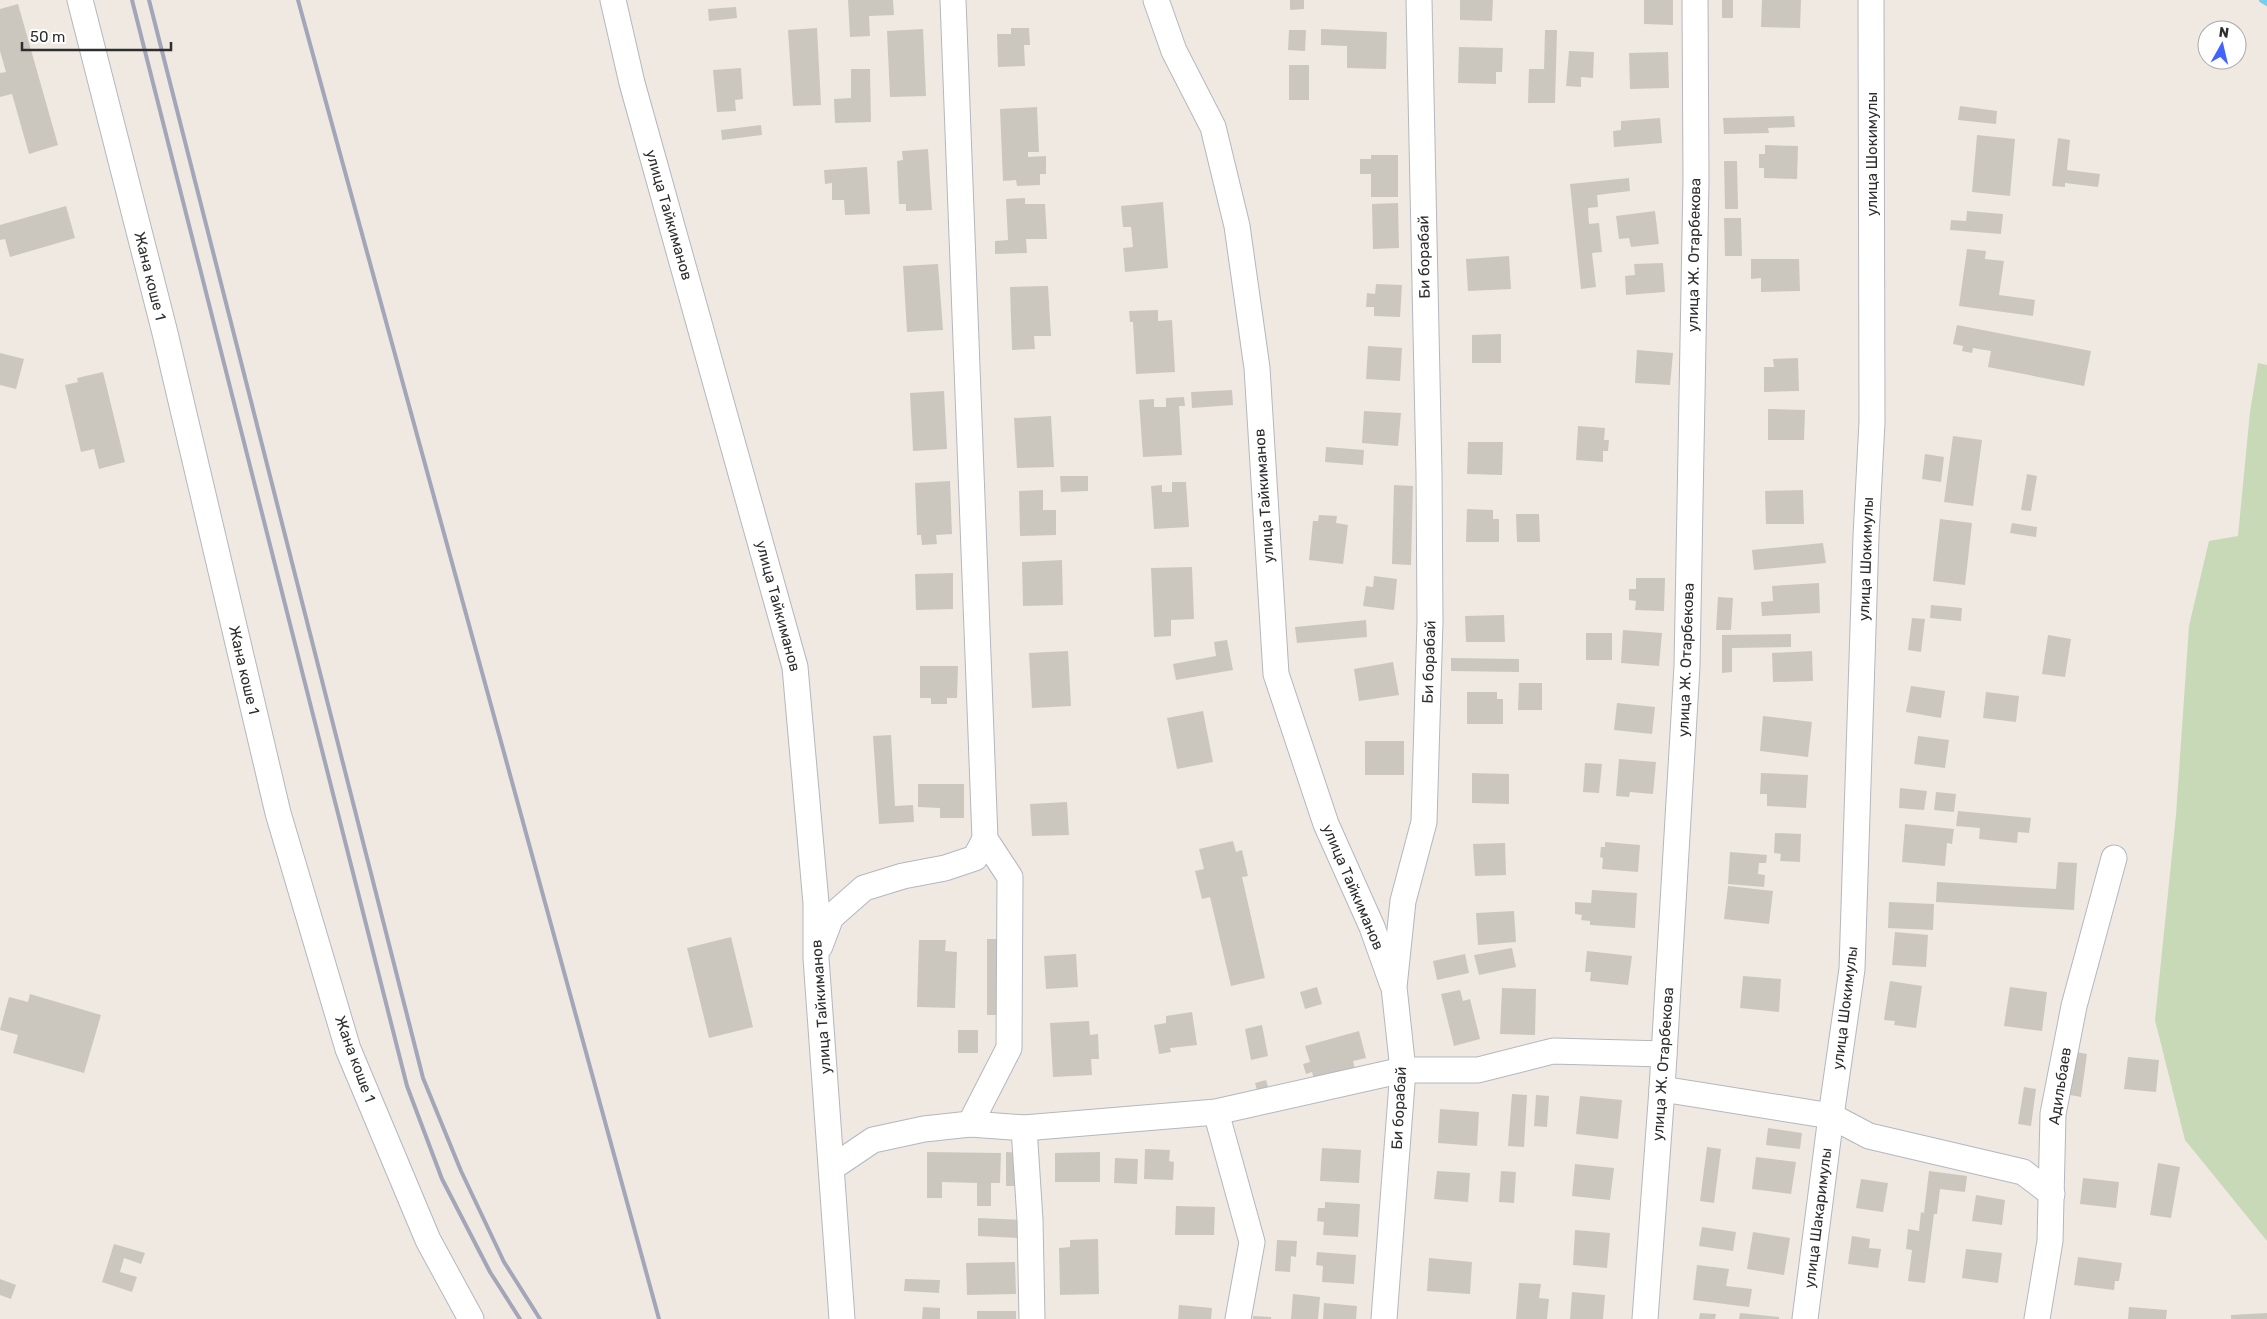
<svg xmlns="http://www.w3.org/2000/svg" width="2267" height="1319" viewBox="0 0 2267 1319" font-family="Rubik,sans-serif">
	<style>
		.cemetery { fill: #c8d9b8 }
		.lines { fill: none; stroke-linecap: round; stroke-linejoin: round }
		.stream { stroke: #75cff0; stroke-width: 6 }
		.building { fill: #cbc7bf }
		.minor-casing { stroke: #b4b7c1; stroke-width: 27 }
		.minor { stroke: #fff; stroke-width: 25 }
		.rail { stroke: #a3a6b8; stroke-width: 4 }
		.labels { text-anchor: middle; stroke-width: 4; stroke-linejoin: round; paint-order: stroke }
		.street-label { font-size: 15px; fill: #2e2e2e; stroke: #fff }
	</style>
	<rect width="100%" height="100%" fill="#efe9e1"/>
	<polygon class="cemetery" points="2258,363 2267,365 2267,1241 2185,1140 2155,1020 2176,815 2189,626 2209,541 2238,536 2250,412"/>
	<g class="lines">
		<polyline class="stream" points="2262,0 2267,3"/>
	</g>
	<g class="building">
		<polygon points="848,0 893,0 894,15 869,16 870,36 850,37"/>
		<polygon points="1290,0 1304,0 1304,9 1290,10"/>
		<polygon points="1460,0 1493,0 1492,21 1460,20"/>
		<polygon points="1644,0 1673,0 1673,25 1644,24"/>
		<rect x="1722" y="0" width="11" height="18"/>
		<polygon points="1762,0 1801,0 1800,28 1761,27"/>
		<polygon points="18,4 58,145 29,154 12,94 0,97 0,73 6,72 0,51 0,9"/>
		<polygon points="736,7 737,18 709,21 708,9"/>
		<polygon points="817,28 821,105 793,106 788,30"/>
		<polygon points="1011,28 1029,28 1030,45 1024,45 1025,66 998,67 997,34 1011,34"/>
		<polygon points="923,29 926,96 890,97 887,31"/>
		<polygon points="1321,29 1387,32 1386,69 1347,68 1347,46 1321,45"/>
		<polygon points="1289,30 1306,30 1305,51 1288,50"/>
		<polygon points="1545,30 1557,30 1555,103 1528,103 1529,69 1544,69"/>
		<polygon points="1459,47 1503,48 1502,72 1496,72 1496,84 1458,83"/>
		<polygon points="1569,51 1594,52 1593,78 1581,77 1581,87 1566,86"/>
		<polygon points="1668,52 1669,88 1630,89 1629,53"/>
		<rect x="1289" y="65" width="20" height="35"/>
		<polygon points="741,68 743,99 735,100 736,111 717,112 713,70"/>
		<polygon points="851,69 870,69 871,122 835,123 834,99 851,98"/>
		<polygon points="1960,106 1997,111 1996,124 1958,120"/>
		<polygon points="1037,107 1039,152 1028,152 1028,157 1046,156 1046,174 1040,174 1040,185 1017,186 1016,180 1003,181 1000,109"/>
		<polygon points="1794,116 1795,127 1768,128 1769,133 1724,134 1723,118"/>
		<polygon points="1660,118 1662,143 1614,147 1613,131 1621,130 1621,121"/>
		<polygon points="761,125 762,135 722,140 721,130"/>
		<polygon points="1977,135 2015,139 2010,196 1972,192"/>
		<polygon points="2058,138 2070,140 2067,170 2100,174 2098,187 2065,183 2065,187 2052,186"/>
		<polygon points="1765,145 1798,146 1797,179 1764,178 1764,168 1759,168 1759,154 1765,154"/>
		<polygon points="928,149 932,210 906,211 906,204 899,204 897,161 903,160 902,151"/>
		<polygon points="1371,155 1398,155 1398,197 1371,197 1371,174 1360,174 1360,159 1371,159"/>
		<polygon points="1724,161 1737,161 1738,209 1725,209"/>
		<polygon points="867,167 870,214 845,215 844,200 832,200 832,183 825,184 824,170"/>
		<polygon points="1629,178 1630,191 1597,195 1598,207 1588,208 1589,224 1599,223 1602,252 1592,253 1596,287 1581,289 1570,184"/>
		<polygon points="1025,198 1025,204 1045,204 1047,239 1026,239 1027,253 995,254 995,241 1008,240 1006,199"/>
		<polygon points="1163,202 1168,268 1125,272 1123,248 1133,247 1131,227 1123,227 1121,206"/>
		<polygon points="1398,203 1399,248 1373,249 1372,204"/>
		<polygon points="66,206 75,238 10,257 5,239 0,240 0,225"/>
		<polygon points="1655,211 1659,244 1631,247 1629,238 1619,239 1616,216"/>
		<polygon points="1967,211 2003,214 2001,234 1950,230 1951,220 1966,221"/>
		<polygon points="1724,218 1741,218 1742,256 1725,256"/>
		<polygon points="1967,249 1986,251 1985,259 2004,261 1999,295 2035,300 2033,316 1959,306"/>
		<polygon points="1509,256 1511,289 1468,291 1466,259"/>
		<polygon points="1751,259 1799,259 1800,291 1761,292 1761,278 1751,279"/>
		<polygon points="1663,263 1665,292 1626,295 1625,276 1635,275 1634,264"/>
		<polygon points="938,264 943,330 907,332 903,266"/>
		<polygon points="1376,284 1402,285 1400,317 1374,316 1374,307 1366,307 1367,293 1375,294"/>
		<polygon points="1048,286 1051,336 1034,336 1035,349 1012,350 1010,287"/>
		<polygon points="1158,310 1158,321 1172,320 1175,372 1136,374 1133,322 1130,322 1129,311"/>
		<polygon points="1957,325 2091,351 2084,386 1988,367 1991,351 1973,348 1972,353 1962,351 1963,346 1953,344"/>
		<polygon points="1501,334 1501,363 1472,363 1472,335"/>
		<polygon points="1368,346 1402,348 1400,381 1366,379"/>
		<polygon points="1637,350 1673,353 1670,385 1635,383"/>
		<polygon points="0,353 24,359 16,389 0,385"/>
		<polygon points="1798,358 1799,391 1764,392 1764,367 1774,367 1773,359"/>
		<polygon points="103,372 125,462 99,469 94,449 81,452 65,385 78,382 77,378"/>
		<polygon points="1232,390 1233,405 1192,408 1191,392"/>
		<polygon points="944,391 947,449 913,451 910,393"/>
		<polygon points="1184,397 1185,406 1179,406 1182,455 1143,457 1139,400 1154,399 1154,407 1166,407 1166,398"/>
		<polygon points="1768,409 1805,410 1804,440 1768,440"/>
		<polygon points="1364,411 1401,413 1398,446 1362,443"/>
		<polygon points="1051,416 1054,467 1017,468 1014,418"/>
		<polygon points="1578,426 1605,428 1604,440 1609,440 1608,451 1603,451 1603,462 1576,460"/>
		<polygon points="1953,436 1982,440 1973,506 1944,502"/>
		<polygon points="1468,442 1503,442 1502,475 1467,474"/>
		<polygon points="1326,447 1364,450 1363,465 1325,462"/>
		<polygon points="1925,454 1944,457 1941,482 1922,479"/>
		<polygon points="2027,474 2037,476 2031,511 2021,510"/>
		<polygon points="1060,476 1088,476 1088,491 1061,492"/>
		<polygon points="950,481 952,534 936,535 937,544 922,545 921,535 917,535 915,483"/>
		<polygon points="1172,482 1186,482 1189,527 1154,529 1151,486 1162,485 1162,492 1172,492"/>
		<polygon points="1394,485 1413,486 1411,565 1392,564"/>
		<polygon points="1043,490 1043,510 1056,510 1056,535 1020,536 1019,491"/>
		<polygon points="1803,490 1804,524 1766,524 1765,491"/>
		<polygon points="1467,509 1493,510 1493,519 1499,519 1499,542 1466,542"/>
		<polygon points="1516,514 1539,514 1540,542 1517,542"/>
		<polygon points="1319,515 1337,516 1336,523 1348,525 1343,564 1309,560 1313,521 1318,521"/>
		<polygon points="1940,519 1972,523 1965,585 1933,581"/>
		<polygon points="2012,523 2037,527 2036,537 2010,533"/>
		<polygon points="1823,543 1826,563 1754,570 1752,550"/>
		<polygon points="1062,560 1063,605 1023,606 1022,562"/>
		<polygon points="1192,567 1194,619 1171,620 1171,636 1154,637 1151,568"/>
		<polygon points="953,573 953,609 916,610 915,574"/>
		<polygon points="1374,576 1397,579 1394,610 1363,606 1366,586 1373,587"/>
		<polygon points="1636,578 1665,578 1664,611 1635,610 1636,601 1629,600 1629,589 1636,589"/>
		<polygon points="1819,583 1820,613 1762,616 1761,602 1773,601 1772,586"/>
		<polygon points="1718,597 1733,598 1731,630 1716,630"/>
		<polygon points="1931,605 1962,608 1961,621 1930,618"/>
		<polygon points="1504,615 1505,642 1466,642 1465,616"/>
		<polygon points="1912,618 1925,619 1921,652 1908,650"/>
		<polygon points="1366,620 1367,637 1297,643 1295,627"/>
		<polygon points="1623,630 1662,633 1659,666 1621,663"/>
		<rect x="1586" y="633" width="26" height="27"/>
		<polygon points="1791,634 1791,647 1732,648 1732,672 1722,673 1722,635"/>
		<polygon points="2048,635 2071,639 2065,677 2042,674"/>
		<polygon points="1227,640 1233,670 1176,680 1173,664 1216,656 1214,642"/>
		<polygon points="1068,651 1071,706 1032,708 1029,653"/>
		<polygon points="1812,651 1813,681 1773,682 1772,653"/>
		<polygon points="1451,658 1519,659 1519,672 1451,671"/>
		<polygon points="1393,662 1399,695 1359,701 1354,669"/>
		<polygon points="920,666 958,666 957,698 947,698 947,704 931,704 931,698 920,698"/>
		<polygon points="1519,683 1542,683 1542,710 1518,710"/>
		<polygon points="1911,686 1945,691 1941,718 1906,712"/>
		<polygon points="1467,692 1497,692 1497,699 1503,699 1503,724 1467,724"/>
		<polygon points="1986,692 2019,696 2016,722 1983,718"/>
		<polygon points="1617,703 1655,707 1652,734 1614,730"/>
		<polygon points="1203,711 1213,762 1177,769 1167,718"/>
		<polygon points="1763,716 1812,722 1808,757 1760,751"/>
		<polygon points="891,735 895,806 913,805 914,822 879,824 873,736"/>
		<polygon points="1918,736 1949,740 1945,768 1914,764"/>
		<rect x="1365" y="741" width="39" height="34"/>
		<polygon points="1619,759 1656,762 1653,794 1630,792 1629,797 1616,796"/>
		<polygon points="1585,763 1602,764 1599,793 1583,792"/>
		<polygon points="1472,773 1509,774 1509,804 1472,803"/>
		<polygon points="1761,773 1808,775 1806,808 1767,806 1767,794 1760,794"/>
		<polygon points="918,784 964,784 964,818 940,818 940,808 918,807"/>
		<polygon points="1900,788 1927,791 1924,810 1899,808"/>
		<polygon points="1936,792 1956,794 1954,812 1934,810"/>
		<polygon points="1067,802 1069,835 1032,836 1030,804"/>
		<polygon points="1958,811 2031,818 2029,833 2018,832 2017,843 1979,839 1980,828 1956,826"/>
		<polygon points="1905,824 1954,829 1952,844 1947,843 1945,866 1902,862"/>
		<polygon points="1775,833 1801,834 1800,862 1780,861 1781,854 1774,853"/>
		<polygon points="1233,841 1236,852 1242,850 1248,876 1242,877 1265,978 1231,986 1210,897 1202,899 1195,871 1204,869 1199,849"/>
		<polygon points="1605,842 1640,845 1638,872 1602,869 1603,858 1600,857 1601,847 1605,847"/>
		<polygon points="1505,843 1506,875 1475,876 1473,844"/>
		<polygon points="1730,852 1767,855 1766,863 1759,863 1758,874 1765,875 1764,887 1728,884"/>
		<polygon points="2058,862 2077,863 2074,910 1936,902 1937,882 2056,889"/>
		<polygon points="1728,886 1773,891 1769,924 1724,919"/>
		<polygon points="1592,890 1637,893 1635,928 1590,925 1590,921 1581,920 1582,915 1575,914 1575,902 1591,903"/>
		<polygon points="1889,902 1934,904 1933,930 1888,928"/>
		<polygon points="1514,911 1516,942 1478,945 1476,913"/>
		<polygon points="1895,932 1928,935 1926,967 1892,965"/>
		<polygon points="731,937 753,1027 709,1038 687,948"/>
		<polygon points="987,939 1000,939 1001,1015 987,1015"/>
		<polygon points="919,940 946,940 945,951 957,952 955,1008 917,1007"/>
		<polygon points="1512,948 1516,967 1479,975 1474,955"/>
		<polygon points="1587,951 1632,956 1628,985 1590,981 1591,972 1585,972"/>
		<polygon points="1076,954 1078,987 1046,989 1044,956"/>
		<polygon points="1465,954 1469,973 1437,980 1433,961"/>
		<polygon points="1743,976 1781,979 1779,1012 1740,1008"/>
		<polygon points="1890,981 1922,986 1916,1028 1894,1025 1895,1021 1884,1020"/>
		<polygon points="1317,987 1322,1004 1305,1009 1300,992"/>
		<polygon points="2010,987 2047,992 2042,1031 2004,1026"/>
		<polygon points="1502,988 1536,989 1535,1035 1500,1034"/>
		<polygon points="1460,990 1463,1001 1470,999 1480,1039 1454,1046 1441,994"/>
		<polygon points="30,994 101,1015 84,1073 13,1053 18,1035 0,1030 9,997 28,1002"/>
		<polygon points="1192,1012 1197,1045 1170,1048 1171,1052 1159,1054 1154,1025 1166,1023 1166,1016"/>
		<polygon points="1089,1021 1090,1035 1098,1034 1099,1059 1091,1059 1092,1075 1053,1077 1050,1023"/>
		<polygon points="1262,1025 1268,1056 1251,1060 1245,1029"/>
		<rect x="958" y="1030" width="20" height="23"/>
		<polygon points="1359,1031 1366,1058 1353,1061 1355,1069 1315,1083 1312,1072 1306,1074 1303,1064 1310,1062 1305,1046"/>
		<polygon points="2076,1052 2087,1054 2081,1097 2070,1095"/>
		<polygon points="2128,1057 2159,1060 2156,1092 2124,1089"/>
		<polygon points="1266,1080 1270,1094 1259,1097 1255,1083"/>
		<polygon points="2024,1087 2036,1089 2031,1126 2018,1124"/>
		<polygon points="1512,1094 1527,1095 1524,1147 1508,1146"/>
		<polygon points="1536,1095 1549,1096 1547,1127 1534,1126"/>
		<polygon points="1580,1096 1622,1100 1618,1139 1576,1134"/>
		<polygon points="1440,1109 1479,1112 1477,1146 1438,1143"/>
		<polygon points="1768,1128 1802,1133 1800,1149 1766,1145"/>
		<polygon points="1707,1147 1721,1149 1714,1203 1700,1201"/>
		<polygon points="1322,1148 1361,1150 1359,1183 1320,1181"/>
		<polygon points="1145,1149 1170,1150 1169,1161 1174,1162 1173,1180 1144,1179"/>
		<polygon points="927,1152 1001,1153 1000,1183 991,1183 991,1206 977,1206 977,1183 942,1182 942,1198 927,1198"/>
		<polygon points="1006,1152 1020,1153 1020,1186 1006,1186"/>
		<polygon points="1100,1152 1100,1182 1055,1182 1055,1153"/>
		<polygon points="1756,1157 1796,1162 1791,1194 1752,1189"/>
		<polygon points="1115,1158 1138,1159 1137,1184 1114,1183"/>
		<polygon points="2158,1163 2180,1167 2171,1218 2150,1215"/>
		<polygon points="1575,1164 1614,1168 1610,1200 1572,1196"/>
		<polygon points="1437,1171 1470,1173 1468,1202 1434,1199"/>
		<polygon points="1501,1171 1516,1172 1514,1203 1499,1202"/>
		<polygon points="1929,1171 1967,1176 1965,1192 1940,1189 1937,1214 1934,1214 1925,1283 1908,1281 1912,1250 1906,1249 1908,1229 1919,1231 1921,1212 1924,1213"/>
		<polygon points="2083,1178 2119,1182 2116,1208 2080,1204"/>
		<polygon points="1861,1179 1888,1183 1883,1212 1856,1208"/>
		<polygon points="1976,1195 2005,1200 2002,1225 1972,1221"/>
		<polygon points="1325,1202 1360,1204 1358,1237 1323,1235 1324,1222 1317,1221 1318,1208 1325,1208"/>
		<polygon points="1176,1206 1215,1207 1214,1235 1175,1235"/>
		<polygon points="978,1218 1021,1220 1020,1238 978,1236"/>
		<polygon points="1702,1227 1736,1232 1733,1251 1699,1246"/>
		<polygon points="1575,1230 1610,1233 1607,1268 1573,1265"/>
		<polygon points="1753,1232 1790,1238 1784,1275 1747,1269"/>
		<polygon points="1852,1236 1870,1239 1869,1248 1881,1249 1878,1268 1848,1264"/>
		<polygon points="1098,1239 1099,1294 1060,1295 1059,1248 1070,1247 1070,1240"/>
		<polygon points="1277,1240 1297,1241 1296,1257 1291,1256 1290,1272 1275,1271"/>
		<polygon points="114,1244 145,1253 141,1264 124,1258 120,1272 137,1277 132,1292 102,1282"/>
		<polygon points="1966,1249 2002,1253 1998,1283 1962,1278"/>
		<polygon points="1317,1252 1356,1255 1354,1284 1322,1282 1323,1266 1316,1265"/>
		<polygon points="2078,1257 2122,1263 2119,1281 2115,1281 2114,1290 2074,1285"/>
		<polygon points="1429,1258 1472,1262 1470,1294 1427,1291"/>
		<polygon points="1015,1262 1016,1294 967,1295 966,1263"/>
		<polygon points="1697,1265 1729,1269 1726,1286 1752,1289 1749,1307 1693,1300"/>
		<polygon points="0,1279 16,1285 11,1299 0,1295"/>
		<polygon points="905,1279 940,1280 939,1293 904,1291"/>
		<polygon points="1519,1283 1541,1284 1539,1298 1549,1299 1547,1319 1516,1319"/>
		<polygon points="1572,1292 1605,1295 1603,1319 1570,1319"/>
		<polygon points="1293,1294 1320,1297 1318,1319 1291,1319"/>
		<polygon points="1324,1303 1357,1306 1356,1319 1323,1319"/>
		<polygon points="1179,1305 1212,1308 1211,1319 1178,1319"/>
		<polygon points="923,1307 940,1308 940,1319 922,1319"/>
		<polygon points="2129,1307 2167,1310 2166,1319 2128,1319"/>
		<rect x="977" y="1311" width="39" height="8"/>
		<polygon points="1700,1313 1716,1314 1715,1319 1699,1319"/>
		<polygon points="1740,1313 1779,1317 1779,1319 1739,1319"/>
		<polygon points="2267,1313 2267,1319 2231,1319 2231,1315"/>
		<polygon points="1253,1316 1271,1317 1271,1319 1253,1319"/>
	</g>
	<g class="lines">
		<g class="minor-casing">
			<g id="minor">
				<polyline points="80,0 165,333 278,813 348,1049 428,1240 471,1319"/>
				<polyline points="613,0 632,83 795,667 816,903 816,958 842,1319"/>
				<polyline points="953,0 985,839 1010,877 1009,1048 970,1124"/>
				<polyline points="1156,0 1174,51 1213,127 1237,226 1257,368 1276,674 1326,824 1372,927 1392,983"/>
				<polyline points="820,946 831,917 864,888 903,876 945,868 975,858 985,839"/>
				<polyline points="1662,1089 1831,1116 1869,1136 2023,1172 2052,1194"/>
				<polyline points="1216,1112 1252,1242 1238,1319"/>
				<polyline points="1024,1128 1030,1220 1032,1319"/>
				<polyline points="833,1167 873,1140 924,1129 970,1124 1024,1128 1216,1112 1403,1070 1478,1070 1553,1051 1664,1054"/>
				<polyline points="1384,1319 1403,1070 1394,987 1403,901 1424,822 1430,621 1429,473 1419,0"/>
				<polyline points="1645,1319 1662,1089 1687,666 1696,180 1695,0"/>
				<polyline points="1805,1319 1831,1116 1852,969 1866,536 1872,422 1871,0"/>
				<polyline points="2037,1319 2050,1241 2053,1114 2074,1006 2114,858"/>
			</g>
		</g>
		<use href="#minor" class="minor"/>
		<g class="rail">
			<polyline points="132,0 407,1086 442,1179 490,1272 520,1319"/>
			<polyline points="149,0 423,1078 461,1171 504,1262 540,1319"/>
			<polyline points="298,0 659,1319"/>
		</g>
	</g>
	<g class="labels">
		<g class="street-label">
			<text transform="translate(1872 154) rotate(-90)" y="5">улица Шокимулы</text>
			<text transform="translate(669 215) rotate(74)" y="5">улица Тайкиманов</text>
			<text transform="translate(1694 255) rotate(-89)" y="5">улица Ж. Отарбекова</text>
			<text transform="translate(1424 257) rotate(-91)" y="5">Би борабай</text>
			<text transform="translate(150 276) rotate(76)" y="5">Жана коше 1</text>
			<text transform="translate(1264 496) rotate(-94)" y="5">улица Тайкиманов</text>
			<text transform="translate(1866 559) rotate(-88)" y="5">улица Шокимулы</text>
			<text transform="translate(778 606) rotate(75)" y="5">улица Тайкиманов</text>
			<text transform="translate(1686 660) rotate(-88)" y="5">улица Ж. Отарбекова</text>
			<text transform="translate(1429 662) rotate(-88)" y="5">Би борабай</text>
			<text transform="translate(244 670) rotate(77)" y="5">Жана коше 1</text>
			<text transform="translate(1353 887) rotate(67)" y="5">улица Тайкиманов</text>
			<text transform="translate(821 1007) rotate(-94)" y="5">улица Тайкиманов</text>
			<text transform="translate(1845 1008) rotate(-83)" y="5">улица Шокимулы</text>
			<text transform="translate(355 1059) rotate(70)" y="5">Жана коше 1</text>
			<text transform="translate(1663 1064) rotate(-86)" y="5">улица Ж. Отарбекова</text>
			<text transform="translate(2060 1086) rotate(-81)" y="5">Адильбаев</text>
			<text transform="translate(1399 1108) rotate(-87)" y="5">Би борабай</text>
			<text transform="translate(1818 1218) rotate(-83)" y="5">улица Шакаримулы</text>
		</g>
	</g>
	<g transform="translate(2222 45) rotate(8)"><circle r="24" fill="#ffffff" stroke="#ababab"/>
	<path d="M0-4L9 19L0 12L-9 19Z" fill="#4264fb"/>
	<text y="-8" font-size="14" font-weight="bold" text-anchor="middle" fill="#2e2e2e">N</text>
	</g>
	<path d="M22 42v8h149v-8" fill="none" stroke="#2e2e2e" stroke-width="2.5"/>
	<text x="30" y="42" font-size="15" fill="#2e2e2e" stroke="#ffffff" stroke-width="4" paint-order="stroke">50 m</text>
</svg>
